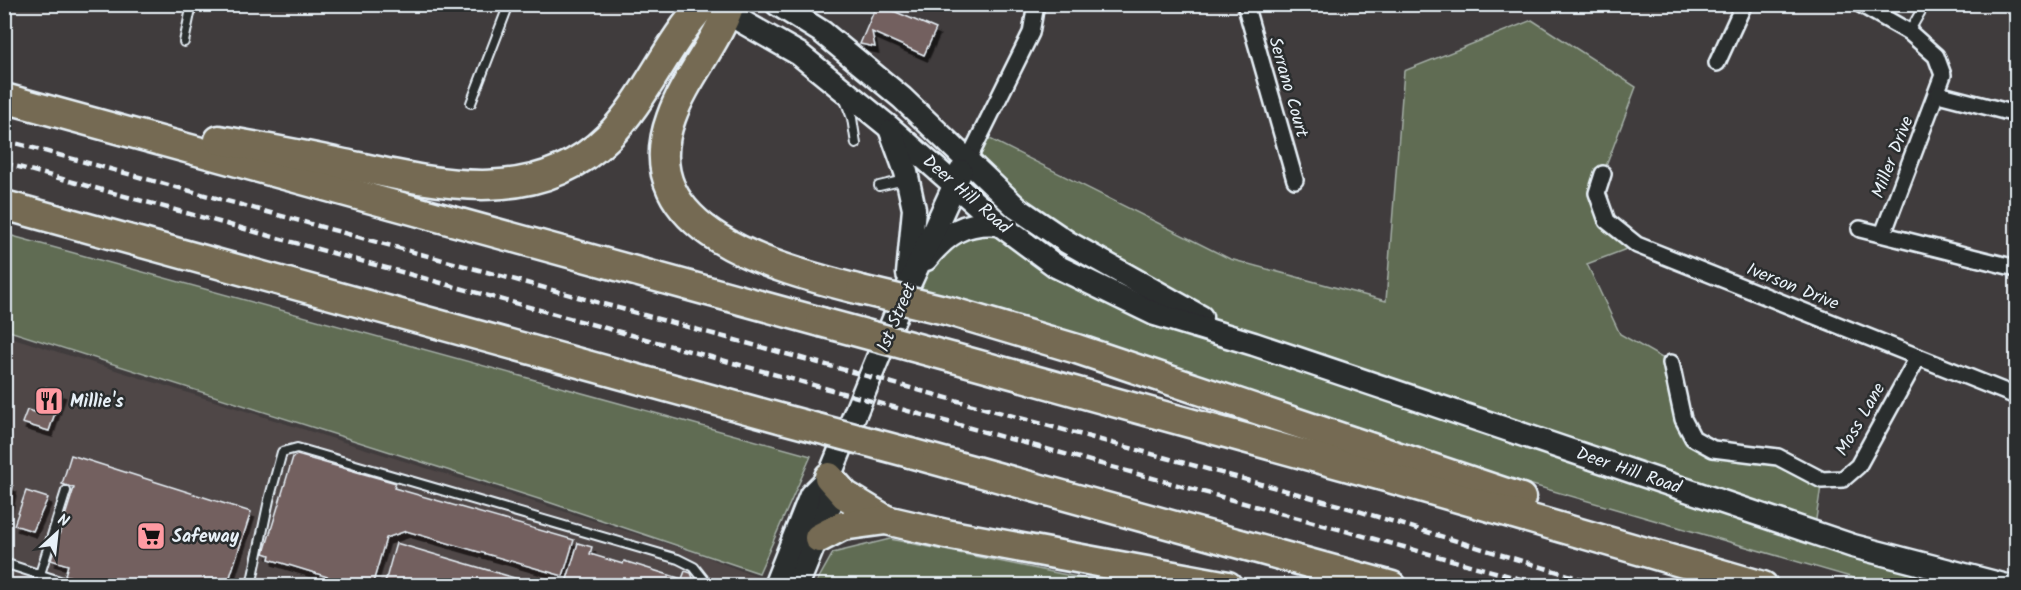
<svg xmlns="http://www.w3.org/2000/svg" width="2021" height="590" viewBox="0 0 2021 590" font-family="Kalam,sans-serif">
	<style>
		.built { fill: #4f4747 }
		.green { fill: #606c53; stroke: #a4aea6; stroke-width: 1.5 }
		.building { fill: #73605f; stroke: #e8f1f8; stroke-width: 1.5; filter: url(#shadow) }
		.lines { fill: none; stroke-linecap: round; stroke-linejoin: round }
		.lane-casing { stroke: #e8f1f8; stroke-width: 12 }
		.street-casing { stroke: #e8f1f8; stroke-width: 20 }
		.secondary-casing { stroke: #e8f1f8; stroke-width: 27 }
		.highway-casing { stroke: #e8f1f8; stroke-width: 33 }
		.lane { stroke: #2a2d2e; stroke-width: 8 }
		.street { stroke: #2a2d2e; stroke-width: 15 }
		.secondary { stroke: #2a2d2e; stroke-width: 22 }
		.highway { stroke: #746b52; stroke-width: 28 }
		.rail { stroke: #e8f1f8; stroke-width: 4.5; stroke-dasharray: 9 4.5; stroke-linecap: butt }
		.highway-bridge-casing { stroke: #e8f1f8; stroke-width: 33; stroke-linecap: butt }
		.highway-bridge { stroke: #746b52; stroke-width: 28 }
		.labels { text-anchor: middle; stroke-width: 5; stroke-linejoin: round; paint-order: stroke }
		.street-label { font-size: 18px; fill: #e8f1f8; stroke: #2a2d2e }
		.poi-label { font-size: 18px; font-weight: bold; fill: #e8f1f8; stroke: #2a2d2e; text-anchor: start }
	</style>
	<defs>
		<filter id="shadow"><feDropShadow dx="3.5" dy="6" stdDeviation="0" flood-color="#0009"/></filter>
	</defs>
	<rect width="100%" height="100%" fill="#403c3d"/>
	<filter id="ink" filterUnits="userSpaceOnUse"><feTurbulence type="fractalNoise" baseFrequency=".0167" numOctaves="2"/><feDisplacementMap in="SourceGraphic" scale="12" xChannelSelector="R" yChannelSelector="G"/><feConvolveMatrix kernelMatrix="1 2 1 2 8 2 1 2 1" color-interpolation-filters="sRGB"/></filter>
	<g filter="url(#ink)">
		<polygon class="built" points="4,335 699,554 769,582 767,586 5,585"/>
		<g class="green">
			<polygon points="1532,20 1636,87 1603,174 1608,221 1637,245 1587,264 1620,334 1671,363 1693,438 1778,457 1822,480 1814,532 2007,585 1878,585 1450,461 907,290 977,222 1056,266 1162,297 968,160 982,135 1230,259 1386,301 1404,71"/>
			<polygon points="5,234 811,456 759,573 545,501 6,330"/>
			<polygon points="890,539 1116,585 815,585 833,553"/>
		</g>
		<g class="building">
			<polygon points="877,4 936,29 924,55 872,32 875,47 860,44"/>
			<polygon points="46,387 62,392 49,431 22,423 27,410 35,412"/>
			<polygon points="71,455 251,512 227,586 102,586 65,575 68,565 51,560 74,488 62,484"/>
			<polygon points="297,455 396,483 394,488 574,540 563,576 406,531 386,538 372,586 357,586 269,559 270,555 264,553 293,457"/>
			<polygon points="4,484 13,486 7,517 4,516"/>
			<polygon points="26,491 48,498 33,531 14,525"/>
			<polygon points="396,543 542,586 384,586"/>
			<polygon points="578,543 592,547 590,554 623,564 624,561 682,579 685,571 691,573 693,578 690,586 565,586"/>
		</g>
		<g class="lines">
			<g class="lane-casing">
				<g id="lane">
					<polyline points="1909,32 1925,4"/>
					<polyline points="184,42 192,4"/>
					<polyline points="845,100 852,118 856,144"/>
					<polyline points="471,103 509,4"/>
					<polyline points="879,186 896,182 907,184"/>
					<polyline points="4,563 75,586"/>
					<polyline points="40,574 66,491"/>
					<polyline points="251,586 269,500 282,452 297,448 678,559 694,567 709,586"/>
				</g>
			</g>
			<g class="street-casing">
				<g id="street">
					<polyline points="1245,4 1295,180"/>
					<polyline points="1860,4 1909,32 1936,56 1943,75 1883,234"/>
					<polyline points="1717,63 1744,4"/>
					<polyline points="1938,94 2016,114"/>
					<polyline points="968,160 1031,33 1036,4"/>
					<polyline points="1603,174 1597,193 1607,221 1637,245 2016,396"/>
					<polyline points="1860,229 2016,268"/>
					<polyline points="1671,363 1683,419 1693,438 1713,449 1778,457 1822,480 1843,479 1858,466 1918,357"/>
				</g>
			</g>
			<g class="secondary-casing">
				<g id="secondary">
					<polyline points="777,4 822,32 902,98 1017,208 1067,242 1201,317"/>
					<polyline points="712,8 727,13 799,54 889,127 999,224 1056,266 1155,314 1254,344 1853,546 2007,586"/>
					<polyline points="891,131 906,172 914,209 908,274"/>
					<path d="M926 259C947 233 965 221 999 224"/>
					<polyline points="775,586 811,495 829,477 901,302 961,171"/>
					<polyline points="797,586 830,505 829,477"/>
				</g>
			</g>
			<g class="highway-casing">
				<g id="highway">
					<path d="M730 4C716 45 685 78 671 118 629 233 782 270 861 290"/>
					<polyline points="4,98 821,322"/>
					<path d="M219 140C259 147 300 154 340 163 430 182 534 211 608 137 647 98 666 44 704 4"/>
					<polyline points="4,205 783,419"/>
					<polyline points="949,311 1077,349 1521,498"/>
					<polyline points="954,358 1386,477 1763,586"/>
					<polyline points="910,453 1392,586"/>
					<polyline points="829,477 845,495 886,520"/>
					<polyline points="819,538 842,526 886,520 946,534 1228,586"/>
				</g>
			</g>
			<use href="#lane" class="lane"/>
			<use href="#street" class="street"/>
			<use href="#secondary" class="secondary"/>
			<use href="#highway" class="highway"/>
			<g class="rail">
				<polyline points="4,140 1342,506 1604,586"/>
				<polyline points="4,163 1546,586"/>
			</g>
			<g class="highway-bridge-casing">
				<g id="highway-bridge">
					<polyline points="861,290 949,311"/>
					<polyline points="821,322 954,358"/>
					<polyline points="783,419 910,453"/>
				</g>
			</g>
			<use href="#highway-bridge" class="highway-bridge"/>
		</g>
	</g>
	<defs>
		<g id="restaurant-square" transform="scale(1.5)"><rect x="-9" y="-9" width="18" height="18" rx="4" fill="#ff9aa2" stroke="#2a2d2e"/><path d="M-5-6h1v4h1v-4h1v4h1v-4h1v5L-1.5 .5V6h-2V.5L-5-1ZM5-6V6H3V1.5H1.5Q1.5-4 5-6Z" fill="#111"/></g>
		<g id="supermarket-square" transform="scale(1.5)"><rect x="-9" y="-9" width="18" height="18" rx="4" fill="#ff9aa2" stroke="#2a2d2e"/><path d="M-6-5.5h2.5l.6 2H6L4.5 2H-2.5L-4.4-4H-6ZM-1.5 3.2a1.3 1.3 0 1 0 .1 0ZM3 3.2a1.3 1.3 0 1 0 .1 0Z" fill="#111"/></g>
	</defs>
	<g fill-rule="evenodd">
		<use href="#restaurant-square" x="49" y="401"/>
		<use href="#supermarket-square" x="151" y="536"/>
	</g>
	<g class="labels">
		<g class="street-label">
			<text transform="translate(1289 87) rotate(74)" y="6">Serrano Court</text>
			<text transform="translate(1892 157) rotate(-69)" y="6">Miller Drive</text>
			<text transform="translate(967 194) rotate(41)" y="6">Deer Hill Road</text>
			<text transform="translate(1793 286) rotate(22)" y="6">Iverson Drive</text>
			<text transform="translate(896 317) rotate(-67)" y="6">1st Street</text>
			<text transform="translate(1860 419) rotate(-60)" y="6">Moss Lane</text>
			<text transform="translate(1629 470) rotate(19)" y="6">Deer Hill Road</text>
		</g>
		<g class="poi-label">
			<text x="70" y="407">Millie's</text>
			<text x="172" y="542">Safeway</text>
		</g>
	</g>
	<rect width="2021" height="590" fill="none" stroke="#2a2d2e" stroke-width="24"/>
	<rect x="12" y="12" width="1997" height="566" fill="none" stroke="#e8f1f8" stroke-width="2" filter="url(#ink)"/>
	<g transform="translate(57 533) rotate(27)" stroke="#2a2d2e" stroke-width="4.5" paint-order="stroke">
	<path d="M0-4.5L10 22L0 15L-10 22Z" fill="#e8f1f8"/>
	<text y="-9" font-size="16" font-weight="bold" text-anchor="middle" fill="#e8f1f8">N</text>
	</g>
</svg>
